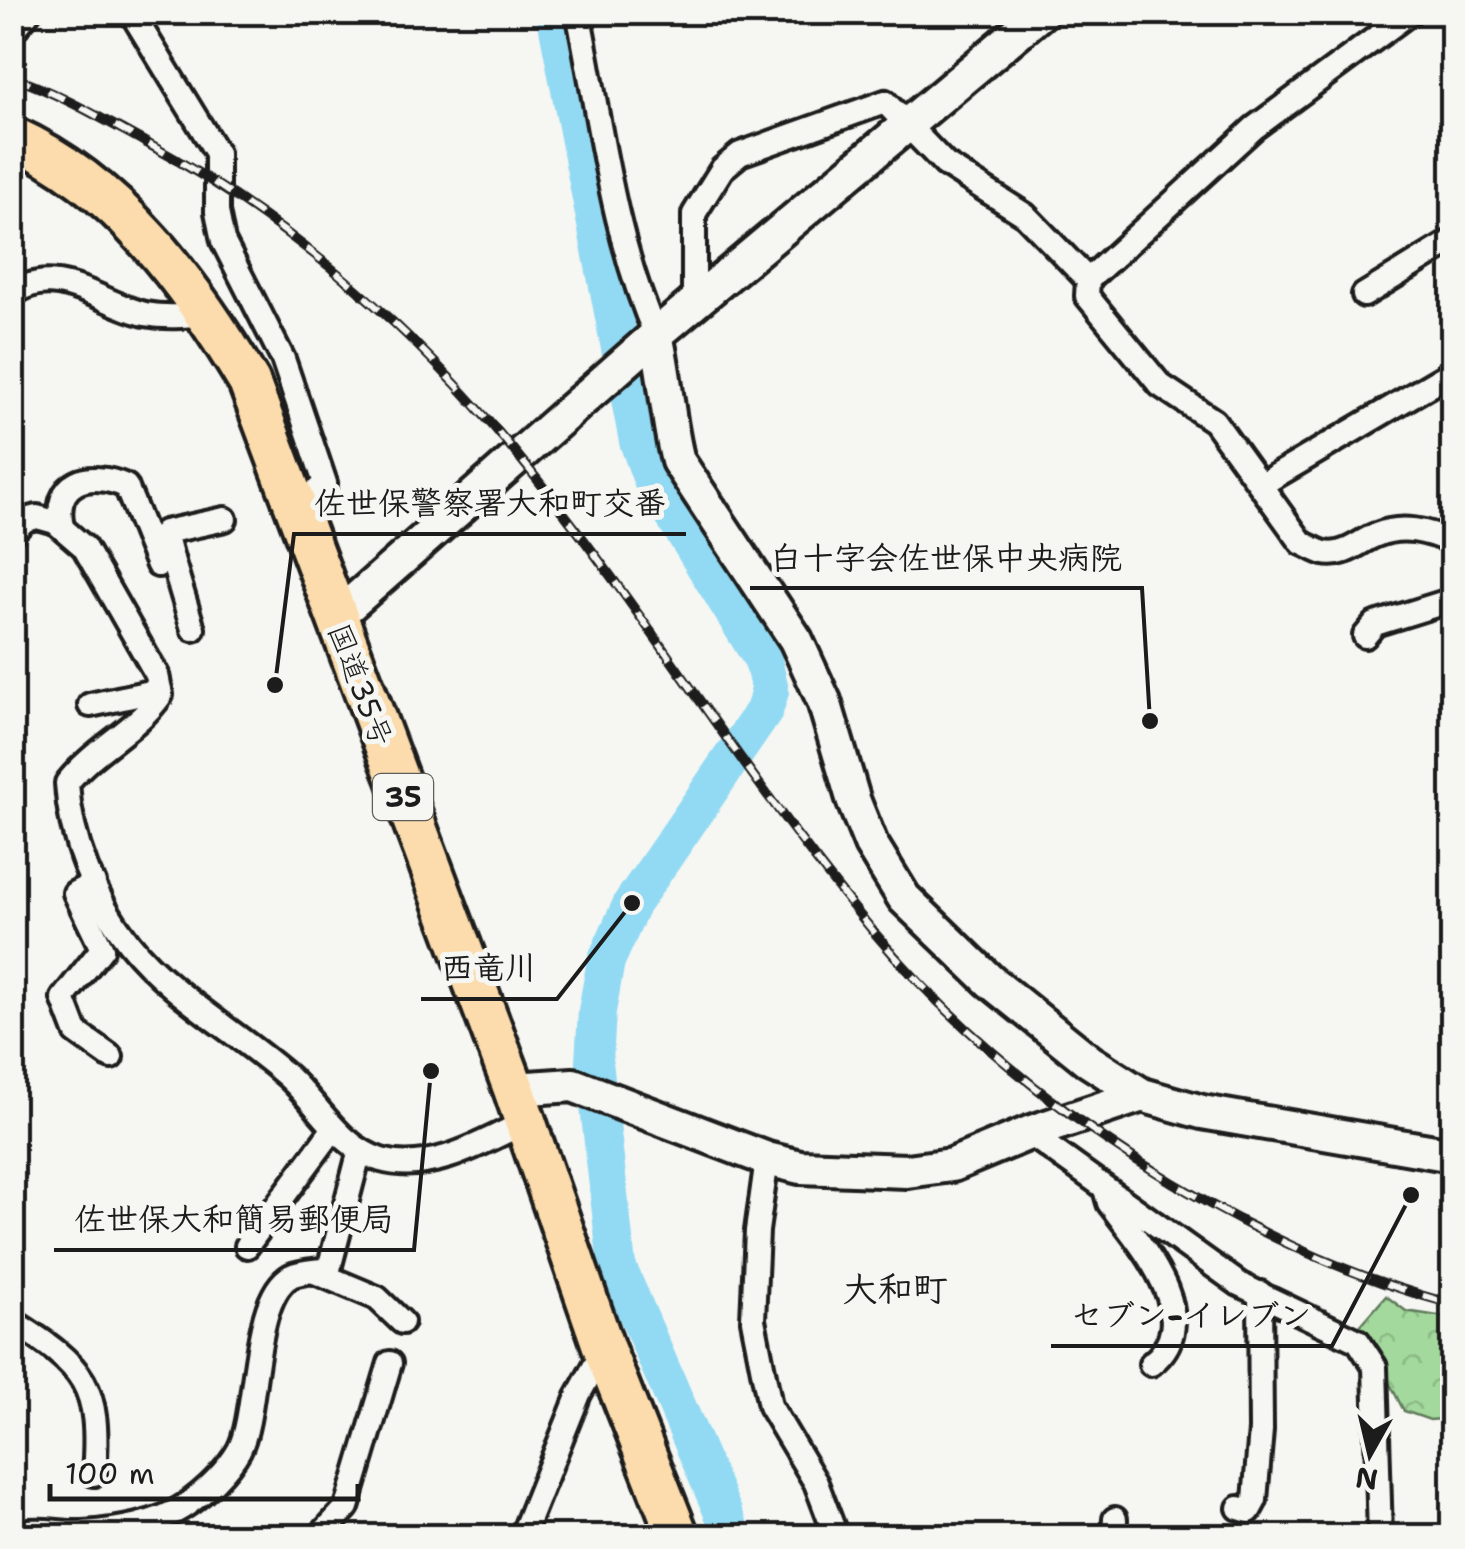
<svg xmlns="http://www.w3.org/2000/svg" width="1465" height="1549" viewBox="0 0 1465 1549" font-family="'Shantell Sans','Klee One',sans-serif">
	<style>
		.forest { fill: url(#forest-crowns); stroke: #607a5c; stroke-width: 2.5 }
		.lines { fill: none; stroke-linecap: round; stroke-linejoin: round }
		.river { stroke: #92daf3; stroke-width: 38 }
		.street-casing { stroke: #1c1c1c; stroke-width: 30 }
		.secondary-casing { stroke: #1c1c1c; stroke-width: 40 }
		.highway-casing { stroke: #1c1c1c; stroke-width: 48 }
		.street { stroke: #f6f6f2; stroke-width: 22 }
		.secondary { stroke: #f6f6f2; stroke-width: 32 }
		.highway { stroke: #fcdcac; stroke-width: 40 }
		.rail-casing { stroke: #1c1c1c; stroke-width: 10 }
		.rail { stroke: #f6f6f2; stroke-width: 6; stroke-dasharray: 19; stroke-linecap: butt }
		.labels { text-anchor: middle; stroke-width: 10; stroke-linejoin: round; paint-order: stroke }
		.shield { fill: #f6f6f2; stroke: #5d5d5c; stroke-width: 2.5 }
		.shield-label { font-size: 28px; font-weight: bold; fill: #1c1c1c }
		.street-label { font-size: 30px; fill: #1c1c1c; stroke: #f6f6f2 }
		.quarter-label { font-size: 35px; font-weight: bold; fill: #1c1c1c; stroke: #f6f6f2 }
		.leader { fill: none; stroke: #1c1c1c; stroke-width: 4 }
		.callout-dot { fill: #1c1c1c; stroke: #f6f6f2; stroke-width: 4 }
		.callout-label { font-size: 32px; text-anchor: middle; font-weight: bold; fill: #1c1c1c; stroke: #f6f6f2; stroke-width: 10; stroke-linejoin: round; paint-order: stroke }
	</style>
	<defs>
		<pattern id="forest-crowns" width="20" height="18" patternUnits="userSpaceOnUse" patternTransform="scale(2.5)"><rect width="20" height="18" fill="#a3d99c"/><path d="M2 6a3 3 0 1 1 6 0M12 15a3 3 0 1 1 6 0" fill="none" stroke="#8cba86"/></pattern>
	</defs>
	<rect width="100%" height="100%" fill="#f6f6f2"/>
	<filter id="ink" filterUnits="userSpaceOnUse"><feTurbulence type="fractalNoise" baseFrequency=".01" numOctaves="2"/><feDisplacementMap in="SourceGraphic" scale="20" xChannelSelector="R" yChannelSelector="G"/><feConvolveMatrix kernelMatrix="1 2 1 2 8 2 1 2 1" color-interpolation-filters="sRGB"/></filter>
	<g filter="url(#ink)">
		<polygon class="forest" points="1386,1296 1406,1311 1452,1318 1452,1418 1430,1420 1404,1411 1360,1326"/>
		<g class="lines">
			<polyline class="river" points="555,12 638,441 652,480 763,660 770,691 764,711 632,903 606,961 597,1011 594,1062 617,1266 733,1536"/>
			<g class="street-casing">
				<g id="street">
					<polyline points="131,12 217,153 217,212 223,241 283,359 325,483 296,510"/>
					<path d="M578 12C600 120 612 235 656 335"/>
					<polyline points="12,32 29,12"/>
					<path d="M1088 280 1087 296 1160 385 1214 421 1302 543C1309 546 1317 551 1324 553 1345 557 1358 542 1376 535 1402 524 1428 531 1452 542"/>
					<path d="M12 295C54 261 104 305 145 314 166 318 186 316 207 314"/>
					<polyline points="1364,295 1452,241"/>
					<polyline points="694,303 694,214 722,169 740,154 885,102 945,164 1025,215 1088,280 1254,128 1411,12"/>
					<polyline points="1262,484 1452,372"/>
					<path d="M62 527C52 481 89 470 126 486L158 565 172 559 193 629"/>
					<path d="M12 533 25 520 37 517 55 522 84 547 157 675 161 695C136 731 94 748 67 783 70 839 94 899 129 943 168 993 238 1033 286 1075 318 1103 339 1147 381 1160 430 1174 482 1143 525 1122"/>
					<polyline points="172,559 165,532 225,519"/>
					<polyline points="1365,636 1375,624 1452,600"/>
					<polyline points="90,705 160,690"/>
					<polyline points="94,883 75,893 102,949 63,998 76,1032 111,1057"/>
					<polyline points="1029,1133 1239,1284 1358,1341 1375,1367 1380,1536"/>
					<polyline points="767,1159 757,1231 753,1320 770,1406 816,1483 836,1536"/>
					<path d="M1105 1189 1109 1203C1139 1243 1208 1319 1151 1364"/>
					<polyline points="247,1246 334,1128"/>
					<polyline points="315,1272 377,1298 402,1322"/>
					<path d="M12 1321C85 1367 101 1385 94 1474"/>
					<polyline points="1239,1508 1249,1511 1255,1500 1261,1430 1260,1293"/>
					<path d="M21 1536V1532C42 1528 62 1534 83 1533 115 1531 159 1524 186 1505 205 1492 228 1470 239 1450 259 1412 251 1298 291 1276 301 1271 318 1271 329 1269L360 1150"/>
					<polyline points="320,1536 347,1507 390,1363"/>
					<polyline points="522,1536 579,1394 604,1349"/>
					<polyline points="1114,1536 1115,1519"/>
				</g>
			</g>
			<g class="secondary-casing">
				<g id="secondary">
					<path d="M656 335C666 377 667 419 678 461L796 640 824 701 854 802 871 844 904 898 990 981 1089 1061 1142 1095 1202 1112 1452 1155"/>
					<polyline points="335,618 656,335 1042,12"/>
					<polyline points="514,1089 573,1085 767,1159 800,1167 907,1171 952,1165 1029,1133 1142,1095"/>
				</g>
			</g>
			<g class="highway-casing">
				<path id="highway" d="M12 137C119 185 191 285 249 382L514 1089 604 1349 678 1536"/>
			</g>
			<use href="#street" class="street"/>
			<use href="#secondary" class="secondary"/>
			<use href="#highway" class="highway"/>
			<g class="rail-casing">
				<path id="rail" d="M12 77C58 93 101 118 143 141 275 212 397 314 494 427 631 587 738 770 873 931 1012 1098 1242 1249 1452 1304"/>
			</g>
			<use href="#rail" class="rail"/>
		</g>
	</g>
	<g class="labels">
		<rect class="shield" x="373" y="774" width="60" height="46" rx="8"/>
		<g class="shield-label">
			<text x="403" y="807">35</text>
		</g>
		<g class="street-label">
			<text transform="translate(360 685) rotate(69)" y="10">国道35号</text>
		</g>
		<g class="quarter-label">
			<text x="895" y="1301">大和町</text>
		</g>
	</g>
	<path class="leader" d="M275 685L294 534H686M1150 721L1142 588H750M632 903L557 999H421M431 1071L414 1250H54M1411 1195L1332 1346H1051"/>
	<g class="callout-dot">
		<circle cx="275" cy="685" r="10"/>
		<circle cx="1150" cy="721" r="10"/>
		<circle cx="632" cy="903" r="10"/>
		<circle cx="431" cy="1071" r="10"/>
		<circle cx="1411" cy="1195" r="10"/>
	</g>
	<g class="callout-label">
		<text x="490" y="514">佐世保警察署大和町交番</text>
		<text x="946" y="569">白十字会佐世保中央病院</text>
		<text x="489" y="979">西竜川</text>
		<text x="234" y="1230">佐世保大和簡易郵便局</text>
		<text x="1191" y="1326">セブン-イレブン</text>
	</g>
	<rect width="1465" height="1549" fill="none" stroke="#f6f6f2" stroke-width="50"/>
	<rect x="25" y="25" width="1415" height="1499" fill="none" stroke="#1c1c1c" stroke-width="4" filter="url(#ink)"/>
	<g transform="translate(1370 1454) rotate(188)" stroke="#f6f6f2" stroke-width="8" paint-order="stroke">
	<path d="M0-8L18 38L0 25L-18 38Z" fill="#1c1c1c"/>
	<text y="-15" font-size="28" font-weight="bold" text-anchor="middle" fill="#1c1c1c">N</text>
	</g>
	<path d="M50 1484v15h308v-15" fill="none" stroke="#1c1c1c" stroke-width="5"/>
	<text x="65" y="1484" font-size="30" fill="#1c1c1c" stroke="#f6f6f2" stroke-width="8" paint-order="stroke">100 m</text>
</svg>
